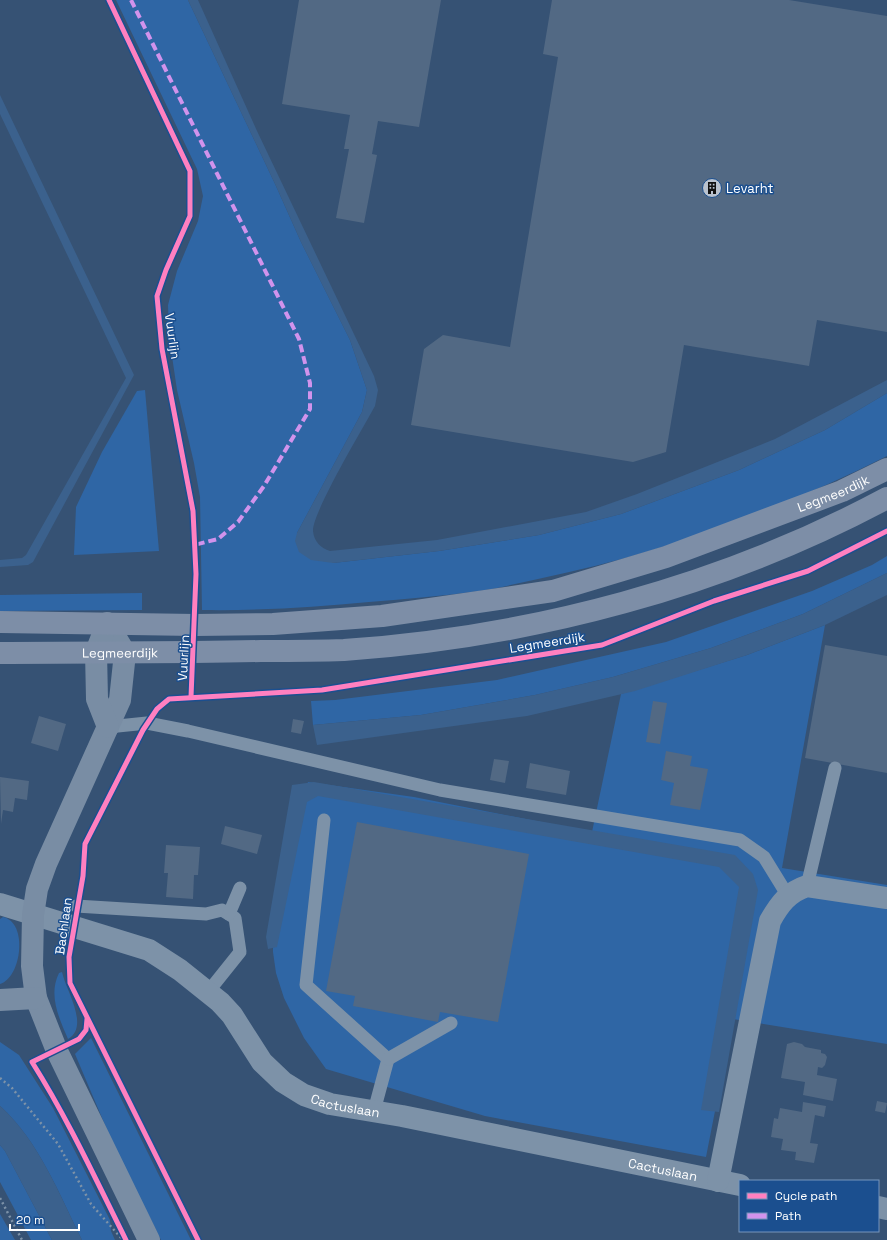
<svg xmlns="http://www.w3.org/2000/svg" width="887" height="1240" viewBox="0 0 887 1240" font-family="'Space Grotesk',sans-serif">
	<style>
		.green { fill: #2f66a5 }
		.water { fill: #3b618d }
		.building { fill: #526984 }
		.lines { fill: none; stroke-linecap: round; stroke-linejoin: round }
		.path { stroke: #7d92a8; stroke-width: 2.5; stroke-dasharray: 2 3; stroke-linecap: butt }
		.lane { stroke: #7d92a8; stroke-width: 13 }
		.street { stroke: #7d92a8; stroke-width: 22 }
		.secondary { stroke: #798da4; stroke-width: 22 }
		.primary { stroke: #7d8ea7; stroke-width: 22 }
		.quiet { stroke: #d193ec; stroke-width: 4; stroke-dasharray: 8 4; stroke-linecap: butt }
		.cycleway-casing { stroke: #1b4f8f; stroke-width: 8 }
		.cycleway { stroke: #ff80c0; stroke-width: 5 }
		.labels { text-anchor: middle; stroke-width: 3; stroke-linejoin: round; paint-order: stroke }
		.poi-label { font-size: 13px; fill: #fff; stroke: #1b4f8f; text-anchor: start }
		.street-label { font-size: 13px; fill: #fff; stroke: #1b4f8f }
	</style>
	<rect width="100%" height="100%" fill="#365274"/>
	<g class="green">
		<path d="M116 0H188L276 186 301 242 350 340 367 390 362 412 297 533 333 563 439 551 539 535 621 514 739 470 825 430 887 393V456C776 512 660 554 538 579 519 583 499 588 479 591 442 596 406 599 369 602 314 607 257 611 202 610L200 497 194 463 177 390 169 336 168 305 177 271 198 221 203 196 197 169Z"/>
		<polygon points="145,390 159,551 74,555 76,507 102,452 137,391"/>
		<polygon points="887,556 887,573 803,614 711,648 613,677 535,695 421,715 313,725 311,701 335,700 497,680 666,642 812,591 872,565"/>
		<polygon points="142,593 142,610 0,611 0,595"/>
		<polygon points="825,625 782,868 887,885 887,1044 733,1019 706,1157 485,1116 326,1069 304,1038 284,998 276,973 273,952 273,934 308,782 414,797 592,832 621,694 747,655"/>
		<path d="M3 917C28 922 22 977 0 984V919Z"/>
		<path d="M62 972C66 991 90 1026 68 1039 59 1018 48 995 59 973Z"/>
		<polygon points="91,1038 191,1240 161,1240 113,1144 75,1054"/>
		<path d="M0 1042 19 1055 53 1108 110 1220 111 1231 115 1240H82C59 1194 39 1141 0 1106Z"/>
		<polygon points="0,1145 5,1151 52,1240 31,1240 0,1182"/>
		<polygon points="0,1214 15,1240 0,1240"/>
	</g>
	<g class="water">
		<path d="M188 0H198L257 131 374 376 378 390 375 406C363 428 312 513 313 531 314 542 321 548 330 551L437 540 586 512 637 494 775 439 887 380V393L825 430 739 470 621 514 539 535 439 551 333 563 311 560 299 552 295 541 297 533 362 412 367 390 350 340 301 242 276 186Z"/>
		<polygon points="0,95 134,375 33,562 28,565 0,567 0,560 22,558 26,555 126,378 0,114"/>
		<polygon points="887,573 887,595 825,625 747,655 635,691 527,716 317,745 313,725 421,715 535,695 613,677 711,648 803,614"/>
		<polygon points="314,782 735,855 753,874 758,890 719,1112 701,1110 739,887 719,867 318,796 307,802 277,947 268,949 266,937 292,785"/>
		<path d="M0 1106C39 1141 59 1194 82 1240H52L5 1151 0 1145Z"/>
	</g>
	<g class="building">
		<polygon points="299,0 441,0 419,127 378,121 372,154 377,155 364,223 336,218 349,149 344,149 350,115 282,104"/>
		<polygon points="552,0 789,0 887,16 887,332 817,320 809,366 684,345 666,452 633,462 411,425 424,349 443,335 510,347 558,57 543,54"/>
		<polygon points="825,645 887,656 887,773 805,758"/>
		<polygon points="653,701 667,703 660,744 646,742"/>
		<polygon points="39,716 66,724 58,751 31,743"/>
		<polygon points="293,719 304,721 301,734 291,732"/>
		<polygon points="666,751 692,756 690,766 708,769 700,810 670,805 674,783 661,780"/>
		<polygon points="494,759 509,761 505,783 490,780"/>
		<polygon points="530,763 570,771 566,795 526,788"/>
		<polygon points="0,777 29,781 27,800 15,798 13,812 3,810 1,824"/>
		<polygon points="357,822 529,854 498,1022 440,1012 438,1022 353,1006 355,996 326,991"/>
		<polygon points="225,826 262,835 257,854 221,844"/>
		<polygon points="166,845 200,847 198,875 194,875 193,899 166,897 168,873 164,873"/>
		<polygon points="794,1042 802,1044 805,1047 821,1050 821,1053 825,1054 827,1057 825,1065 822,1068 818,1067 817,1075 837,1079 833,1101 803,1095 805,1082 781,1078 787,1044"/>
		<polygon points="877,1101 887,1103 885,1113 875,1111"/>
		<polygon points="803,1102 826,1106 824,1117 815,1115 810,1143 818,1144 814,1163 795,1160 796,1152 781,1150 783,1139 771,1137 774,1118 778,1119 780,1108 802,1112"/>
	</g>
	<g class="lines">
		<g class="path">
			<polyline points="0,1078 12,1088 58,1144 91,1204 122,1239"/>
			<polyline points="0,1198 22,1240"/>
		</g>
		<g class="lane">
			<polyline points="108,727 147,723 188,731 440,790 740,840 764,857 788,896"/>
			<polyline points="324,820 306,985 388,1059 374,1111"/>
			<polyline points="807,886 835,768"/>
			<polyline points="76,906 206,914 222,910 235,918 240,952 208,992"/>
			<polyline points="229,914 240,888"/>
			<polyline points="388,1059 451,1023"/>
		</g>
		<g class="street">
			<path id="s1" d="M0 904 149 950 180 970 220 1002 232 1015 262 1062 283 1082 304 1095 330 1104 402 1116 740 1185"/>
			<path d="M718 1181 770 921C779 905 788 892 807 886L887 898"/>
			<polyline points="878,1207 887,1209"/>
		</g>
		<g class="secondary">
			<polyline points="107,623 125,653 120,700 46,864 37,889 33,915 32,966 36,998 57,1051 149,1240"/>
			<polyline points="103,634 96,652 97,699 108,727"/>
			<polyline points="0,1000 36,998"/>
		</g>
		<g class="primary">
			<path id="s2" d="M0 622 195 625 273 624 382 616 553 591 666 557 842 491 887 469"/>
			<path id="s3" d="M0 653C87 652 174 653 261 651 289 651 316 651 344 650 532 637 721 587 887 498"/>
		</g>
		<polyline class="quiet" points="131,0 299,339 310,383 310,409 264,486 238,522 218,539 194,545"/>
		<g class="cycleway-casing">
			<g id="cycleway">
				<polyline points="109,0 190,171 190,216 166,270 157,296 162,349 193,511 196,574 191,697"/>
				<path d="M87 1019 86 1030 79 1039 32 1062C68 1119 96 1180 126 1240"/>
				<polyline points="198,1240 70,983 69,957 83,876 85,844 143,730 157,709 169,699 322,690 602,645 714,601 808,571 887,531"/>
			</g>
		</g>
		<use href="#cycleway" class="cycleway"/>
	</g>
	<defs>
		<g id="building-disc" transform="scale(1)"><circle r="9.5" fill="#b9c2ce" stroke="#1b4f8f"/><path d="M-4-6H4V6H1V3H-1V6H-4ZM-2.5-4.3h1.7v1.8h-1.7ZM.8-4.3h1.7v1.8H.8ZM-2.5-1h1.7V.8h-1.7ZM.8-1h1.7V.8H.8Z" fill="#111"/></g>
	</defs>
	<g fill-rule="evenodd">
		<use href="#building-disc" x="712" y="188"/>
	</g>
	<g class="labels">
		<g class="poi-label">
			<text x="726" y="193">Levarht</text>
		</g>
		<g class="street-label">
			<text transform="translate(173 336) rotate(82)" y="5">Vuurlijn</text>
			<text dy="5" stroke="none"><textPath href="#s2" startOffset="852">Legmeerdijk</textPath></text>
			<text transform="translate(547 642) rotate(-9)" y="5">Legmeerdijk</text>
			<text dy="5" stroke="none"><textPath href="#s3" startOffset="120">Legmeerdijk</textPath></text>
			<text transform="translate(183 658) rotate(-87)" y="5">Vuurlijn</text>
			<text transform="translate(63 926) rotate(-82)" y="5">Bachlaan</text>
			<text dy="5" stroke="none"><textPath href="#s1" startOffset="414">Cactuslaan</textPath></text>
			<text dy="5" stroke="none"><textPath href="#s1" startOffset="738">Cactuslaan</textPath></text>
		</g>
	</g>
	<rect x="739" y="1180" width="140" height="52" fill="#1b4f8f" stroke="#7695bc"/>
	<rect x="747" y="1193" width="20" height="6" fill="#ff80c0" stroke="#7695bc"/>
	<text x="775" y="1200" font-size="12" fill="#ffffff">Cycle path</text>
	<rect x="747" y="1213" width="20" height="6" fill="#d193ec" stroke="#7695bc"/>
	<text x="775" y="1220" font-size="12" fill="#ffffff">Path</text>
	<path d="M10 1224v6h69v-6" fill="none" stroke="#ffffff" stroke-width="2"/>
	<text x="16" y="1224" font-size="12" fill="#ffffff" stroke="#1b4f8f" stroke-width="3" paint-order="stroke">20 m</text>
</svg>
